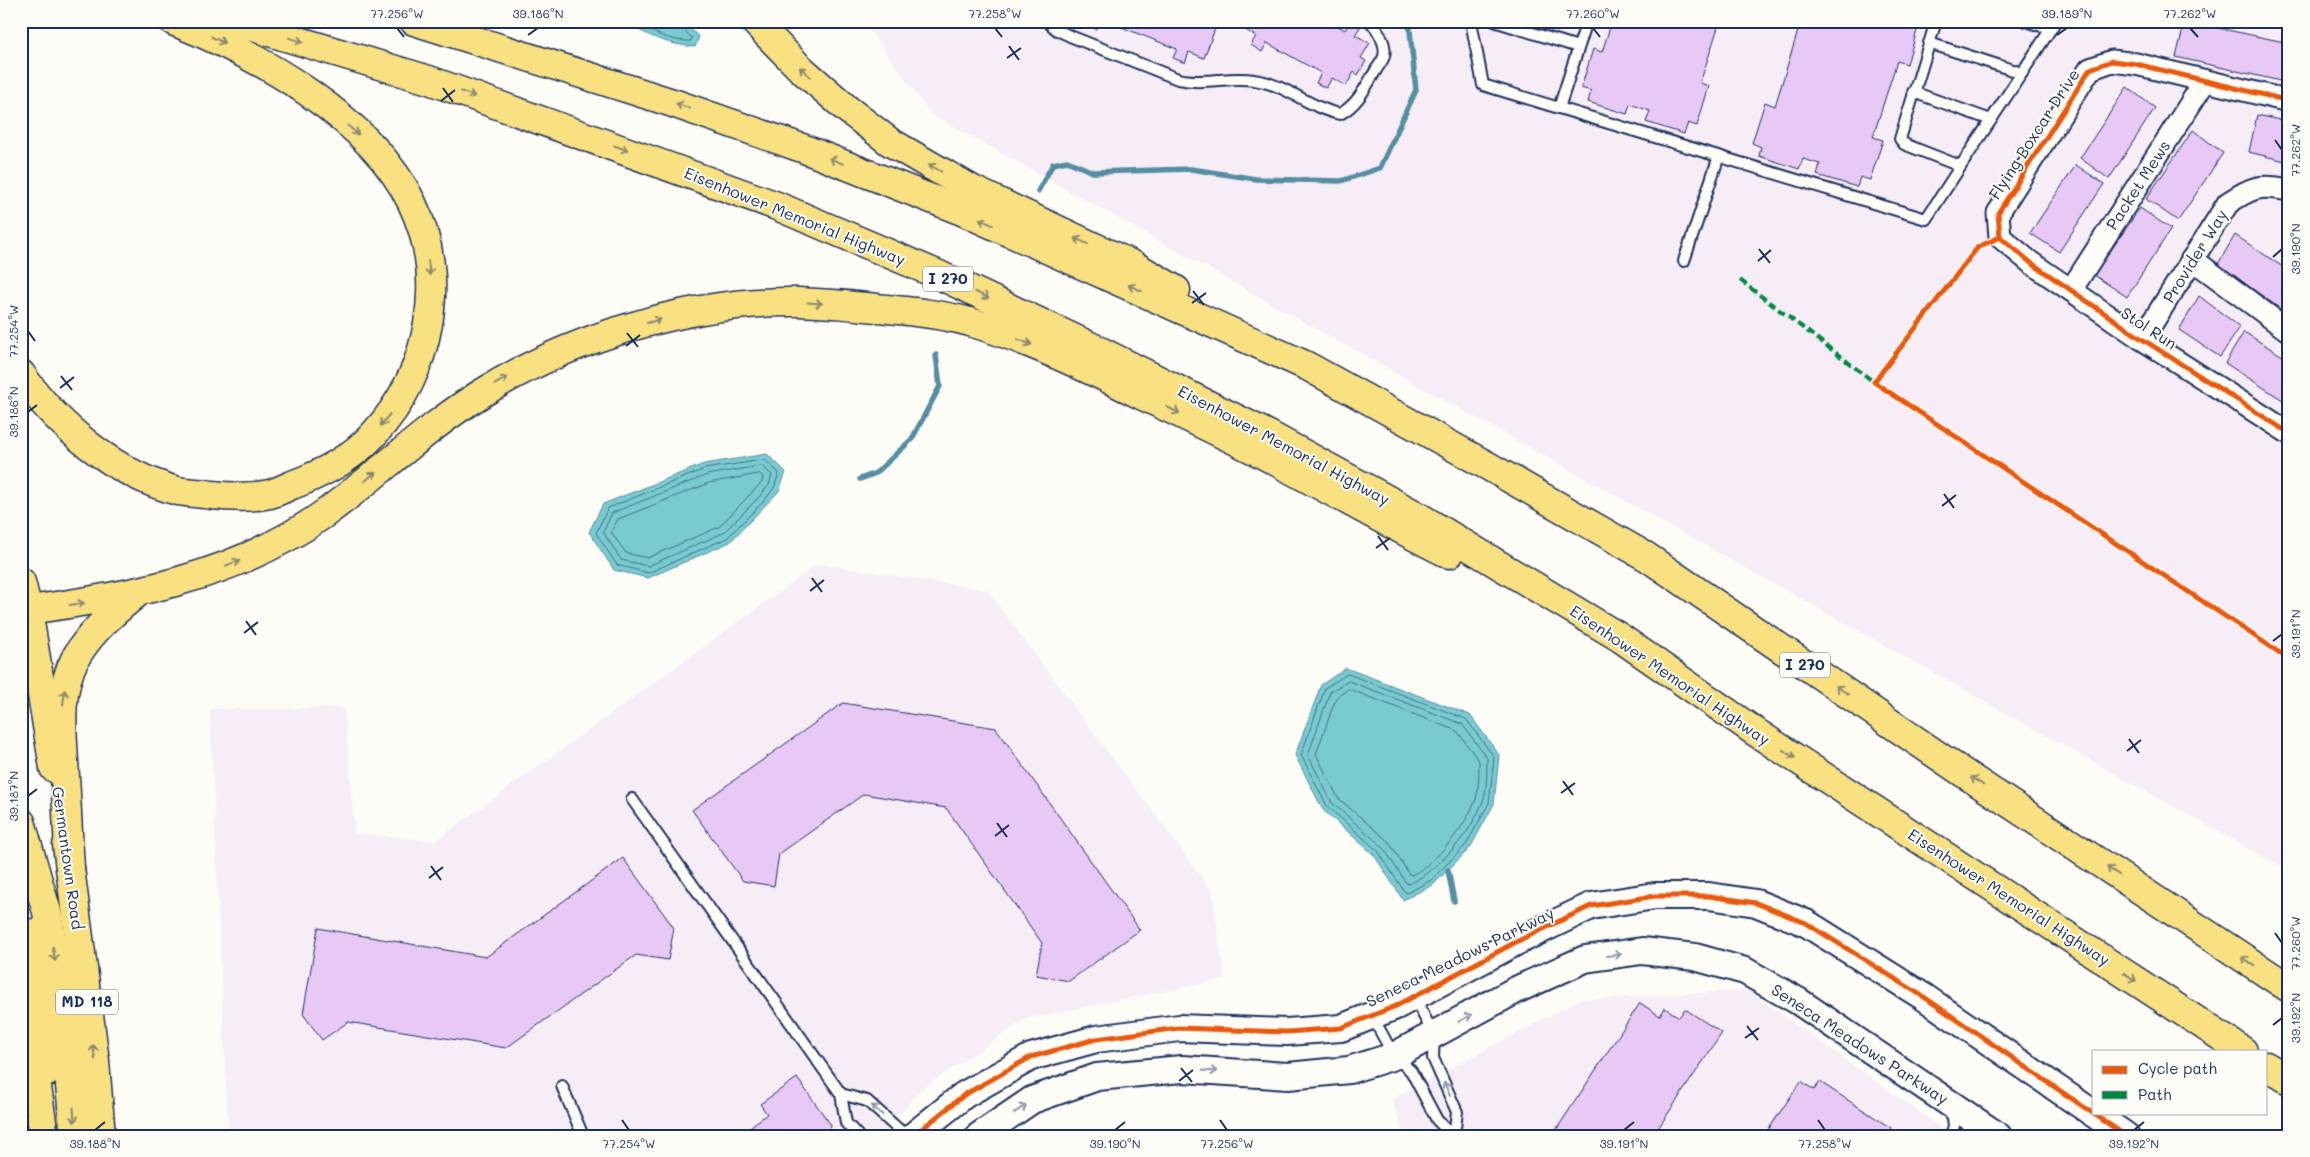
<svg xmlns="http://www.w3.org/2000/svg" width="2310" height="1157" viewBox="0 0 2310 1157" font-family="Mali,sans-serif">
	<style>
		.built { fill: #f7edf7 }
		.water { fill: #7acbd0; stroke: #548da2 }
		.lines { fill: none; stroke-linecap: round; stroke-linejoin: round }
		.shore { stroke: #416d8c; stroke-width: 1 }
		.stream { stroke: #548da2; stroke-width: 5.5 }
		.building { fill: #e8c9f6; stroke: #1b2f5e }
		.service-casing { stroke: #1b2f5e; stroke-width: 14 }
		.minor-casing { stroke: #1b2f5e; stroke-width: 25 }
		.tertiary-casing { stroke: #1b2f5e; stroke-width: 30 }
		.primary-casing { stroke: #1b2f5e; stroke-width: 31 }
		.motorway-casing { stroke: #1b2f5e; stroke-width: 31 }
		.service { stroke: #fdfcf7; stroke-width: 10 }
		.minor { stroke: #fdfcf7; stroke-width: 21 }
		.tertiary { stroke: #fdfcf7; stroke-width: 26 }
		.primary { stroke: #f9e181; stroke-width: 28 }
		.motorway { stroke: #f9e181; stroke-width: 28 }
		.quiet { stroke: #00873e; stroke-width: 4; stroke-dasharray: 8 4; stroke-linecap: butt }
		.cycleway-casing { stroke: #fdfcf7; stroke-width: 8 }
		.cycleway { stroke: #e8590c; stroke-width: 5 }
		.oneway { stroke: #8a8870 }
		.oneway2 { stroke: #8c96aa }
		.ticks { fill: none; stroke: #1b2f5e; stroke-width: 2 }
		.labels { text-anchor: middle; stroke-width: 4; stroke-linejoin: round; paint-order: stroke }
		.shield { fill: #fdfcf7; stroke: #5f6c8c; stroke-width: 1 }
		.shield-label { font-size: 15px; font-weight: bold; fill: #1b2f5e }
		.street-label { font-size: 16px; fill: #1b2f5e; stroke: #fdfcf7 }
		.neatline { fill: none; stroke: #1b2f5e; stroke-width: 2 }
		.ticks-label { font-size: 12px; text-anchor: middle; fill: #1b2f5e }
	</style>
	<rect width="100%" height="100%" fill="#fdfcf7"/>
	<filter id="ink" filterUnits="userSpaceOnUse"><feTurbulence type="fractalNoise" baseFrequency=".02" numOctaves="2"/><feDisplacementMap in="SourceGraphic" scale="10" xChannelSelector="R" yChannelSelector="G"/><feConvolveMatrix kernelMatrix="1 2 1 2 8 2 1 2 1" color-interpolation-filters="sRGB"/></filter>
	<g filter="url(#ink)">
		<g class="built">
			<polygon points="863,21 2289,21 2289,871 931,114"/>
			<polygon points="818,564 987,590 1212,891 1225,979 1026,1019 923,1088 880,1136 228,1136 210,709 344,708 355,833 435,841"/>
			<polygon points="1747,990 1953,1136 1404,1136 1392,1099 1579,1000"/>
		</g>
		<g class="water">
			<path d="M624 21H682L699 37 695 47C666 44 649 37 624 21Z"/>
			<polygon points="767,454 786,472 779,491 730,542 648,578 614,570 589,532 603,504 704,464"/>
			<polygon points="1346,668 1470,715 1499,755 1494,804 1470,848 1433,885 1403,900 1374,855 1323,810 1295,755 1321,685"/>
		</g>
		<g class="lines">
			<g class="shore">
				<path d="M634 21C651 32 670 42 691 41L692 38 680 26 679 21"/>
				<polygon points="765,460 779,473 774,488 764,501 727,538 648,573 617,565 596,533 608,508 705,469"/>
				<polygon points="762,466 772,475 769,485 760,496 723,533 648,566 621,560 603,532 612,513 707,475"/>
				<polygon points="760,474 763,477 762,482 719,527 647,558 626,553 611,532 618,519 709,483"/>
				<polygon points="1348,674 1466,719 1494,757 1489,803 1466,845 1430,881 1407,893 1404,891 1378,851 1327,806 1301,755 1325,688"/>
				<path d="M1349 681 1462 724 1487 758C1487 771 1487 789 1483 801 1472 833 1438 870 1409 884L1406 883 1383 847 1332 803 1308 755 1330 692Z"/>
				<path d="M1349 689 1457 731 1479 761C1479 772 1479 788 1476 799 1466 826 1437 862 1412 875L1409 874 1389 842 1338 798 1316 754 1336 698Z"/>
			</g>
			<g class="stream">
				<polyline points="1038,191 1053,164 1067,161 1093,172 1191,169 1256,179 1341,181 1380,168 1416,90 1409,21"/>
				<polyline points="860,479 876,473 912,439 940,386 936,355"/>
				<polyline points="1448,870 1454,901"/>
			</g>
		</g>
		<g class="building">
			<polygon points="1086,21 1099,21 1096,29 1084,24"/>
			<polygon points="1106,21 1218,21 1204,58 1189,52 1185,63 1173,58 1177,49"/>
			<polygon points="1246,21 1329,21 1345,30 1350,22 1360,27 1355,35 1370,43 1361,58 1366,61 1358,75 1354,72 1346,86 1332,78 1326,88 1316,83 1321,73 1267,43 1262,52 1251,45 1256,36 1242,28"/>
			<polygon points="1612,21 1720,21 1700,83 1709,86 1697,126 1688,123 1684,134 1646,122 1650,111 1630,104 1627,114 1588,102 1591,91 1581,88 1593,49 1602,52"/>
			<polygon points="1790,21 1911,21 1919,24 1907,64 1897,61 1873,137 1883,140 1870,180 1860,177 1857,187 1817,175 1820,164 1803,159 1799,169 1759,156 1761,147 1752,143 1765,102 1775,106 1798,31 1788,28"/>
			<polygon points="2185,21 2289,43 2289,83 2176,57"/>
			<polygon points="2127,87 2155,108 2109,179 2080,158"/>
			<polygon points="2257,115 2289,122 2289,162 2249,152"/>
			<polygon points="2193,130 2223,153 2178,221 2146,199"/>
			<polygon points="2076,165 2104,184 2059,252 2030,233"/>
			<polygon points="2140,208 2171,229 2127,297 2094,275"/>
			<polygon points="2235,235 2289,271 2289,315 2218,264"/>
			<polygon points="2199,296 2240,327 2220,357 2179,330"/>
			<polygon points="2244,332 2289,360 2289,404 2225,363"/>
			<polygon points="843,703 996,728 1140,930 1069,981 1036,975 1042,943 946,808 864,794 779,854 774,886 743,881 692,810"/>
			<polygon points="623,858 674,928 668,960 636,955 506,1048 348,1022 322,1040 303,1014 318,928 486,957"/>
			<polygon points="1640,1003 1660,1016 1665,1008 1679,1017 1685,1009 1722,1033 1653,1136 1552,1136"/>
			<polygon points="797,1078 831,1125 829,1136 738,1136 767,1114 760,1104"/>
			<polygon points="1801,1081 1814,1090 1820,1082 1891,1128 1886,1136 1764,1136"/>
		</g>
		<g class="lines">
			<g class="service-casing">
				<g id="service">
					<path d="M1047 21 1057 30 1070 36 1178 79C1203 85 1229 76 1254 80 1286 84 1309 108 1340 114 1358 104 1365 88 1376 70 1378 66 1383 61 1384 56 1387 45 1378 29 1370 21"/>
					<polyline points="1471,21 1483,85 1926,219 2056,21"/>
					<polyline points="1494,21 1578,47"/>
					<polyline points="1936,21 1900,139 1904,144 1960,166"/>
					<polyline points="2026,21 2051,29"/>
					<polyline points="1929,43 2022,73"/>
					<polyline points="1913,92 1991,120"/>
					<polyline points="1559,108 1587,21"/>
					<polyline points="1684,261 1719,156"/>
					<polyline points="632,799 841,1094 846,1123 858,1136"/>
					<polyline points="1414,997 1434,1035 1433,1058 1457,1112 1454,1136"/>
					<polyline points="1372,1016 1394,1056 1411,1071 1437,1120 1453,1136"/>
					<polyline points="562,1086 583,1136"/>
					<polyline points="841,1094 867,1101 906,1136"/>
					<polyline points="1951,1136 1954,1126 1952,1110"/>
				</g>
			</g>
			<g class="minor-casing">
				<g id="minor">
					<polyline points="2289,101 2136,64 2112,61 2090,69 1998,213 2000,237 2030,262 2142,339 2289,433"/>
					<polyline points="2192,259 2289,331"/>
					<polyline points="2071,290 2205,81"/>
					<path d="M2142 339 2228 203C2252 187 2260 184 2289 190"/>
				</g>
			</g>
			<g class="tertiary-casing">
				<g id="tertiary">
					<polyline points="913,1136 964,1095 1031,1057 1096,1039 1179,1028 1287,1032 1341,1028 1396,1006 1516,942 1591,906 1655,896 1709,896 1756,903 1806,923 1924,997 2126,1136"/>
					<polyline points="979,1136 1032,1100 1097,1077 1182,1069 1288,1076 1349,1070 1394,1056 1516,990 1585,959 1642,951 1695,957 1745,971 1798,1001 1998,1136"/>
				</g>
			</g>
			<g class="primary-casing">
				<g id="primary">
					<polyline points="21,582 28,610 54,768"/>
					<polyline points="21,822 47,912 62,1005 75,1136"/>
					<polyline points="67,845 95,1061 101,1136"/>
					<polyline points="34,933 47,1072"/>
				</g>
			</g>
			<g class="motorway-casing">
				<g id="motorway">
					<polyline points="233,21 429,80 777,206 939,275 1092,347 1269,435 1416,515 1619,637 1754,731 2243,1051"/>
					<polyline points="414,21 673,103 802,148 962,211 1307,366 1488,466 1647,557 1962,772 2289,988"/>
					<polyline points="754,21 800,68 847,109 890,142 973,190 1135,266 1176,290"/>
					<path d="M21 374C57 426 116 475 178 491 189 493 201 493 212 495 230 497 251 498 270 494 277 492 285 488 292 485 322 474 352 458 374 434 430 373 449 280 412 203 371 118 258 55 173 21"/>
					<path d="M21 611C127 597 236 577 324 514 377 476 423 430 479 395 569 338 692 300 799 302 825 303 851 305 877 308 908 311 940 314 970 322 1030 340 1087 368 1143 396 1183 415 1223 434 1262 454 1325 487 1386 523 1449 554"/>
					<path d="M70 868C68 837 67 807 65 777 63 737 56 693 76 657 91 631 113 613 136 594"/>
					<polyline points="21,974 44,1136"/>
					<polyline points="2266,1066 2289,1080"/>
				</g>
			</g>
			<use href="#service" class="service"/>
			<use href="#minor" class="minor"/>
			<use href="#tertiary" class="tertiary"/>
			<use href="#primary" class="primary"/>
			<use href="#motorway" class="motorway"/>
			<polyline class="quiet" points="1740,280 1874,382"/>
			<g class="cycleway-casing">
				<g id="cycleway">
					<polyline points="2000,237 1978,247 1874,382 2289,659"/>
					<polyline points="2000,237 1998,213 2090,69 2112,61 2136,64 2289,101"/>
					<polyline points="2000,237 2030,262 2142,339 2289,433"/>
					<polyline points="913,1136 964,1095 1031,1057 1096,1039 1179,1028 1287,1032 1341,1028 1396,1006 1516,942 1591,906 1655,896 1709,896 1756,903 1806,923 1924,997 2126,1136"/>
				</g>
			</g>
			<use href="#cycleway" class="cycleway"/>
		</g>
		<defs><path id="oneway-shaft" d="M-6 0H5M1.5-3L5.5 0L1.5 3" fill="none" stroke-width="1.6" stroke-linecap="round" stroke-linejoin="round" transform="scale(1.25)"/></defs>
		<g class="oneway">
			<use href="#oneway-shaft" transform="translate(218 40) rotate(26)"/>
			<use href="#oneway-shaft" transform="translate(296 40) rotate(17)"/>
			<use href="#oneway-shaft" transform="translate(805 72) rotate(-138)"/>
			<use href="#oneway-shaft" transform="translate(468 94) rotate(20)"/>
			<use href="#oneway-shaft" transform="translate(683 106) rotate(-161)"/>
			<use href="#oneway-shaft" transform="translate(353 130) rotate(40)"/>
			<use href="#oneway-shaft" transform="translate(621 148) rotate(20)"/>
			<use href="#oneway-shaft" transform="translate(836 161) rotate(-158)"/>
			<use href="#oneway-shaft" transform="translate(935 168) rotate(-150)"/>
			<use href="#oneway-shaft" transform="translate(986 222) rotate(-156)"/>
			<use href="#oneway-shaft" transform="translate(1081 241) rotate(-155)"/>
			<use href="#oneway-shaft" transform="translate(429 268) rotate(83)"/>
			<use href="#oneway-shaft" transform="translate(1135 288) rotate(-156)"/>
			<use href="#oneway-shaft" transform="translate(982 295) rotate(25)"/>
			<use href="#oneway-shaft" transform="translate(815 303) rotate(4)"/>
			<use href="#oneway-shaft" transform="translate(654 321) rotate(-16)"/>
			<use href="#oneway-shaft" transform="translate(1025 342) rotate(21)"/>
			<use href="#oneway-shaft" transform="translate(501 381) rotate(-29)"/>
			<use href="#oneway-shaft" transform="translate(1173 410) rotate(26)"/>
			<use href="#oneway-shaft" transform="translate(385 420) rotate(128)"/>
			<use href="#oneway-shaft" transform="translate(370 477) rotate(-39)"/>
			<use href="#oneway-shaft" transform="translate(233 563) rotate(-21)"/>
			<use href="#oneway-shaft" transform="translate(77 604) rotate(-8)"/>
			<use href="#oneway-shaft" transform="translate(1842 690) rotate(-146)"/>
			<use href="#oneway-shaft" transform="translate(64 697) rotate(-83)"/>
			<use href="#oneway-shaft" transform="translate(1789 754) rotate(33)"/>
			<use href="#oneway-shaft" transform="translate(1977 781) rotate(-147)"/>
			<use href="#oneway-shaft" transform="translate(2113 871) rotate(-147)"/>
			<use href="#oneway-shaft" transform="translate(54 954) rotate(81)"/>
			<use href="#oneway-shaft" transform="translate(2248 961) rotate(-147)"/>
			<use href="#oneway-shaft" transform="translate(2130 977) rotate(33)"/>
			<use href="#oneway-shaft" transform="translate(94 1052) rotate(-97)"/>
			<use href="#oneway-shaft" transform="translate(74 1115) rotate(86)"/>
		</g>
		<g class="oneway2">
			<use href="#oneway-shaft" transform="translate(1614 955) rotate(-8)"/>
			<use href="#oneway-shaft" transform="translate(1465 1018) rotate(-28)"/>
			<use href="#oneway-shaft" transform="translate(1210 1071) rotate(4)"/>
			<use href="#oneway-shaft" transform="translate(1447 1089) rotate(-114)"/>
			<use href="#oneway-shaft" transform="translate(1020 1109) rotate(-34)"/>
			<use href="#oneway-shaft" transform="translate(877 1110) rotate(-138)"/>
		</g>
	</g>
	<path class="ticks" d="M397 28 404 37M995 28 1002 37M1593 28 1600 37M2190 28 2198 37M528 35 538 28M2057 35 2067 28M1009 46 1019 60M1007 58 1021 48M443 88 453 102M441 101 455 90M2275 140 2282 150M1759 249 1770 263M2273 257 2282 249M1758 261 1771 250M1193 291 1204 305M1192 303 1206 293M28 331 35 341M627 333 638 347M626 346 640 335M61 376 72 390M60 388 74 377M28 412 37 405M1944 494 1954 508M1942 506 1956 495M1378 536 1388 550M1376 548 1390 538M812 578 822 592M810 591 824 580M246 621 256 635M244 633 258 622M2273 641 2282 634M2129 739 2139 753M2127 751 2141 740M1563 781 1573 795M1561 793 1575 783M28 796 37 789M997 823 1007 837M995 836 1009 825M431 866 441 880M429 878 443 867M2275 933 2282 943M2273 1025 2282 1018M1747 1026 1758 1040M1745 1038 1759 1028M1181 1068 1192 1082M1179 1081 1193 1070M622 1120 629 1130M1220 1120 1227 1130M1818 1120 1825 1130M95 1130 105 1122M1115 1130 1125 1122M1624 1130 1634 1122M2134 1130 2144 1122"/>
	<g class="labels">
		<g class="shield">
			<rect x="923" y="266.5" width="50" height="25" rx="4"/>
			<rect x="1780" y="652.5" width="50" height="25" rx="4"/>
			<rect x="56" y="989.5" width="62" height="25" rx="4"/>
		</g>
		<g class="shield-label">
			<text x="948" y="284">I 270</text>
			<text x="1805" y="670">I 270</text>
			<text x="87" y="1007">MD 118</text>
		</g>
		<g class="street-label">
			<text transform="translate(2034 134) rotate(-57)" y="6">Flying Boxcar Drive</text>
			<text transform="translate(2138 185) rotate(-57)" y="6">Packet Mews</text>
			<text transform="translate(795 216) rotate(22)" y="6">Eisenhower Memorial Highway</text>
			<text transform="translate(2195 256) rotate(-58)" y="6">Provider Way</text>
			<text transform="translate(2149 328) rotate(33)" y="6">Stol Run</text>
			<text transform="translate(1284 445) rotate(28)" y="6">Eisenhower Memorial Highway</text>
			<text transform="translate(1670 675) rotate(34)" y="6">Eisenhower Memorial Highway</text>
			<text transform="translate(68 858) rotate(82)" y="6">Germantown Road</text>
			<text transform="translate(2009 897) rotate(33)" y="6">Eisenhower Memorial Highway</text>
			<text transform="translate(1460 957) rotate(-26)" y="6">Seneca Meadows Parkway</text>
			<text transform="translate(1860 1044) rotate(33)" y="6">Seneca Meadows Parkway</text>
		</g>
	</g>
	<rect width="2310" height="1157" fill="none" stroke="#fdfcf7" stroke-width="55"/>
	<rect x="2092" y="1050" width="175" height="65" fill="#fdfcf7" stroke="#a3aaba"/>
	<rect x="2102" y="1066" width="25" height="8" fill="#e8590c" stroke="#a3aaba"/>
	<text x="2138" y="1074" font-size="15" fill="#1b2f5e">Cycle path</text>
	<rect x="2102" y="1091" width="25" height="8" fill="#00873e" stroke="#a3aaba"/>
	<text x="2138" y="1100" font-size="15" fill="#1b2f5e">Path</text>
	<rect x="28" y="28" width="2254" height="1102" class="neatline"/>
	<g class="ticks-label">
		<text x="397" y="18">77.256°W</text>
		<text x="538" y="18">39.186°N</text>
		<text x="995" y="18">77.258°W</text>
		<text x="1593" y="18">77.260°W</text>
		<text x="2067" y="18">39.189°N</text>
		<text x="2190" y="18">77.262°W</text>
		<text transform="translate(2296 150) rotate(-90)" y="4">77.262°W</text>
		<text transform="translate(2296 249) rotate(-90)" y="4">39.190°N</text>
		<text transform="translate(14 331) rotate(-90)" y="4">77.254°W</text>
		<text transform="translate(14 412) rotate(-90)" y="4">39.186°N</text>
		<text transform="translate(2296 634) rotate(-90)" y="4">39.191°N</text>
		<text transform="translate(14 796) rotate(-90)" y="4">39.187°N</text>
		<text transform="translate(2296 943) rotate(-90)" y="4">77.260°W</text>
		<text transform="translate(2296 1018) rotate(-90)" y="4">39.192°N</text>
		<text x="95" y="1148">39.188°N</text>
		<text x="629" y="1148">77.254°W</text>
		<text x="1115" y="1148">39.190°N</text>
		<text x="1227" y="1148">77.256°W</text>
		<text x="1624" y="1148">39.191°N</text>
		<text x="1825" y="1148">77.258°W</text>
		<text x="2134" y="1148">39.192°N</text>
	</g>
</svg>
